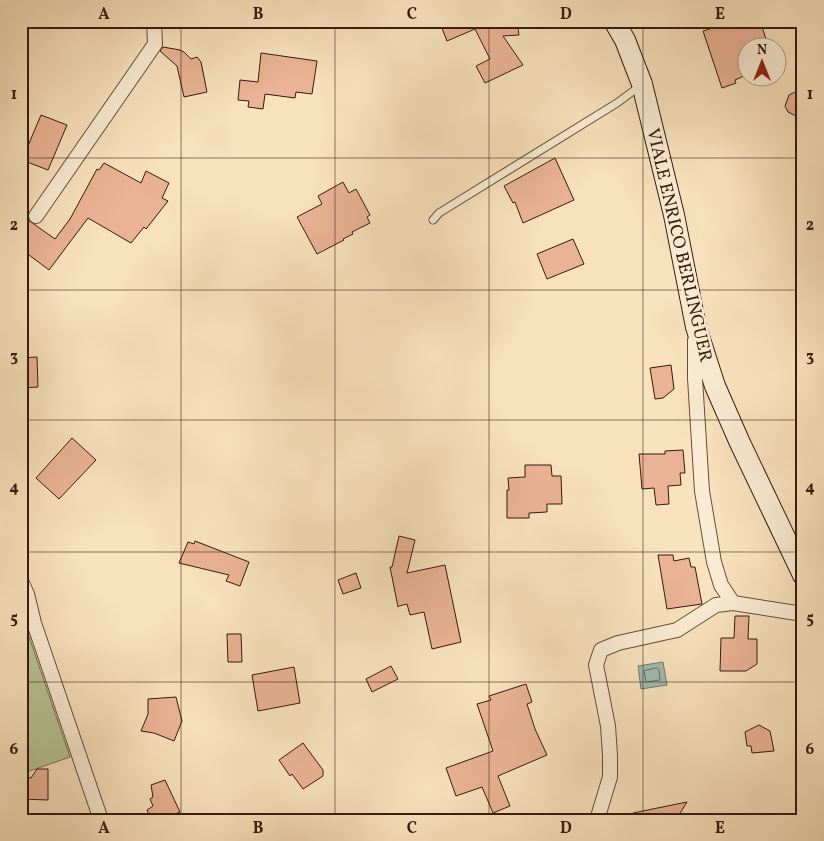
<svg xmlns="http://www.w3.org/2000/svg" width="824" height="841" viewBox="0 0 824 841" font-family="Vollkorn,serif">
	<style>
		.green { fill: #b7c496; stroke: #767051 }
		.water { fill: #9dbdb2; stroke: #737c70 }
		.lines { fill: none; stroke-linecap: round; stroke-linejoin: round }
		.shore { stroke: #696c5f; stroke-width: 1 }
		.building { fill: #eab395; stroke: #351b0c }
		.lane-casing { stroke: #664d38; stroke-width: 9 }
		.street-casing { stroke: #664d38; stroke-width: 16 }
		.secondary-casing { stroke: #351b0c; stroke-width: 22 }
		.lane { stroke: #faecd4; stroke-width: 7 }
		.street { stroke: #faecd4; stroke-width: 14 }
		.secondary { stroke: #faecd4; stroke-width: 20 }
		.grid { fill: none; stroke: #351b0c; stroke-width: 1; stroke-opacity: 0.55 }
		.labels { text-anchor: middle; stroke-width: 5; stroke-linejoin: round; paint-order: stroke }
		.street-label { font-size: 18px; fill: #351b0c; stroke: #faecd4 }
		.neatline { fill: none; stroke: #351b0c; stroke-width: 2 }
		.grid-label { font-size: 16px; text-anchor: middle; font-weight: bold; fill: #351b0c }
	</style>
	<rect width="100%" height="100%" fill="#f8e2bd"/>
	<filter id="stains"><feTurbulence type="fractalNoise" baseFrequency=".004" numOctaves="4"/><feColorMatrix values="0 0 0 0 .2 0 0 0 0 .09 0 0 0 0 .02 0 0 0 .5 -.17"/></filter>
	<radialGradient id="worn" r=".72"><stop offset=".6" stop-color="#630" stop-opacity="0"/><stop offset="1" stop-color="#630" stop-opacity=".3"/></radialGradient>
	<polygon class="green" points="21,613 70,757 21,774"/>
	<polygon class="water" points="663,662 667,685 641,689 638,666"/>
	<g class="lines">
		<polygon class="shore" points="657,668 659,670 660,680 646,682 644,671"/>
	</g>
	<g class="building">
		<polygon points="439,21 517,21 519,35 503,36 523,65 485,83 476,66 490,59 475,29 447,41"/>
		<polygon points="714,21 739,21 741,26 760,21 769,48 746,48 746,75 735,80 736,83 722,88 703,31 716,27"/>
		<polygon points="163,47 180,50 184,52 191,59 197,57 201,62 207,92 184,97 177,66 160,51"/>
		<polygon points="261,53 317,61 312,94 296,92 295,98 265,94 263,109 248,107 249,101 238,100 240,80 258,82"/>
		<polygon points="803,88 803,109 798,117 788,112 785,106 789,95"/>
		<polygon points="41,115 67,125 48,170 22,160"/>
		<polygon points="555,158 574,200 523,223 515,202 513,203 504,186"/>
		<polygon points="104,163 141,183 146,171 169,183 162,198 168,201 146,229 144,227 131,243 88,218 49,270 21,249 21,215 55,239 70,219 97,169 99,170"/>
		<polygon points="343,182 349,193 356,189 370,215 367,217 370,223 352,232 353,234 343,239 344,240 317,254 297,217 322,204 318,196"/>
		<polygon points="573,239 584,264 547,279 537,254"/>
		<polygon points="37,357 38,387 21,388 21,358"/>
		<polygon points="671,365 674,389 663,398 655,399 650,368"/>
		<polygon points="72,438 96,460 59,499 36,478"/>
		<polygon points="683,450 685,473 680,473 681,485 668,486 669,504 656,505 654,488 642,489 639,454 665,454 665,451"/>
		<polygon points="525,465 551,465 552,476 561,476 562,504 547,504 547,512 529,513 529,518 507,518 507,490 509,490 508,478 525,477"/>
		<polygon points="399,536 415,540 407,573 445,565 461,642 432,649 424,612 410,615 407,604 399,606 398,607 390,567 392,567"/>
		<polygon points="195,541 249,562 240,586 226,581 229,575 179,563 188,542 194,544"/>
		<polygon points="658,555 673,555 674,561 689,558 691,567 695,567 702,604 667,609"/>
		<polygon points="356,573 361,588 343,594 338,580"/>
		<polygon points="735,616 749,616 748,639 757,639 757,664 746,671 720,671 721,638 734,638"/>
		<polygon points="227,634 241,634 242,662 228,662"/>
		<polygon points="391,666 398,679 372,692 366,679"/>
		<polygon points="294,667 300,703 258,711 252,675"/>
		<polygon points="526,684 532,702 527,704 535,729 547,755 498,776 510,806 493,813 482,787 456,796 446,768 493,751 477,704 491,700 489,696"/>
		<polygon points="176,697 182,721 174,741 154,733 141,731 148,714 148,699"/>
		<polygon points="759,725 770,731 774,751 752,753 751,746 747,746 745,732"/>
		<polygon points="303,743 323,770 323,776 303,789 292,774 290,776 279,760"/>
		<polygon points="37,769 48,769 48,800 21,799 21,777 31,778"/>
		<polygon points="165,780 180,812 161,820 151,820 147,810 153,806 150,799 153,797 151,785"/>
		<polygon points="687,802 676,820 634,820 633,813"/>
	</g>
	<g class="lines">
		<g class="lane-casing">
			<polyline id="lane" points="433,220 439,213 617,103 640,86"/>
		</g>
		<g class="street-casing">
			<g id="street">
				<polyline points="36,216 155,44 154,21"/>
				<polyline points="21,581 27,594 34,623 101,820"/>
				<polyline points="733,603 803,614"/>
				<polyline points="597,820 610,777 610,755 608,726 596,665 601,650 618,643 677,630 716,605 733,603 721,585 714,562 702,491 695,378 695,340"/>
			</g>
		</g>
		<g class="secondary-casing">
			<polyline id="secondary" points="614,21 625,40 642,84 674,215 696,327 715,386 740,443 803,575"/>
		</g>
		<use href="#lane" class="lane"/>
		<use href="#street" class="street"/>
		<use href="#secondary" class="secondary"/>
	</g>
	<path class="grid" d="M181 21V820M335 21V820M489 21V820M643 21V820M21 158H803M21 290H803M21 420H803M21 552H803M21 682H803"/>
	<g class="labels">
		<g class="street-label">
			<text transform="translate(680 245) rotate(77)" y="6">VIALE ENRICO BERLINGUER</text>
		</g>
	</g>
	<rect width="824" height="841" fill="none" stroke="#f8e2bd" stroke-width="55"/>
	<g transform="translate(762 62)"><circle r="24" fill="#faecd4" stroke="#ab9884"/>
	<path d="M0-4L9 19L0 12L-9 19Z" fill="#8f2418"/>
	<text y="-8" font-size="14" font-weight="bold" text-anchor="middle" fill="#351b0c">N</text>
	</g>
	<rect x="28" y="28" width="768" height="786" class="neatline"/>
	<g class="grid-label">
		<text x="104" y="19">A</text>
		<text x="258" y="19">B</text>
		<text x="412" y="19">C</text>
		<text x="566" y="19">D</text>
		<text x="720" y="19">E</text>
		<text x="14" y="99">1</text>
		<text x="810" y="99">1</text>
		<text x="14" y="230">2</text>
		<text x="810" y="230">2</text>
		<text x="14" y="361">3</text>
		<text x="810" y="361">3</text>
		<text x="14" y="492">4</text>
		<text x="810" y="492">4</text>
		<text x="14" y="623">5</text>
		<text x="810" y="623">5</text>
		<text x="14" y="754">6</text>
		<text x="810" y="754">6</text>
		<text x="104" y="833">A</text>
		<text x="258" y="833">B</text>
		<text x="412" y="833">C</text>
		<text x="566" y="833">D</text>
		<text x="720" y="833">E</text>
	</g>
	<rect width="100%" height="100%" filter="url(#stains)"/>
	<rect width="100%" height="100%" fill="url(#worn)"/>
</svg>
